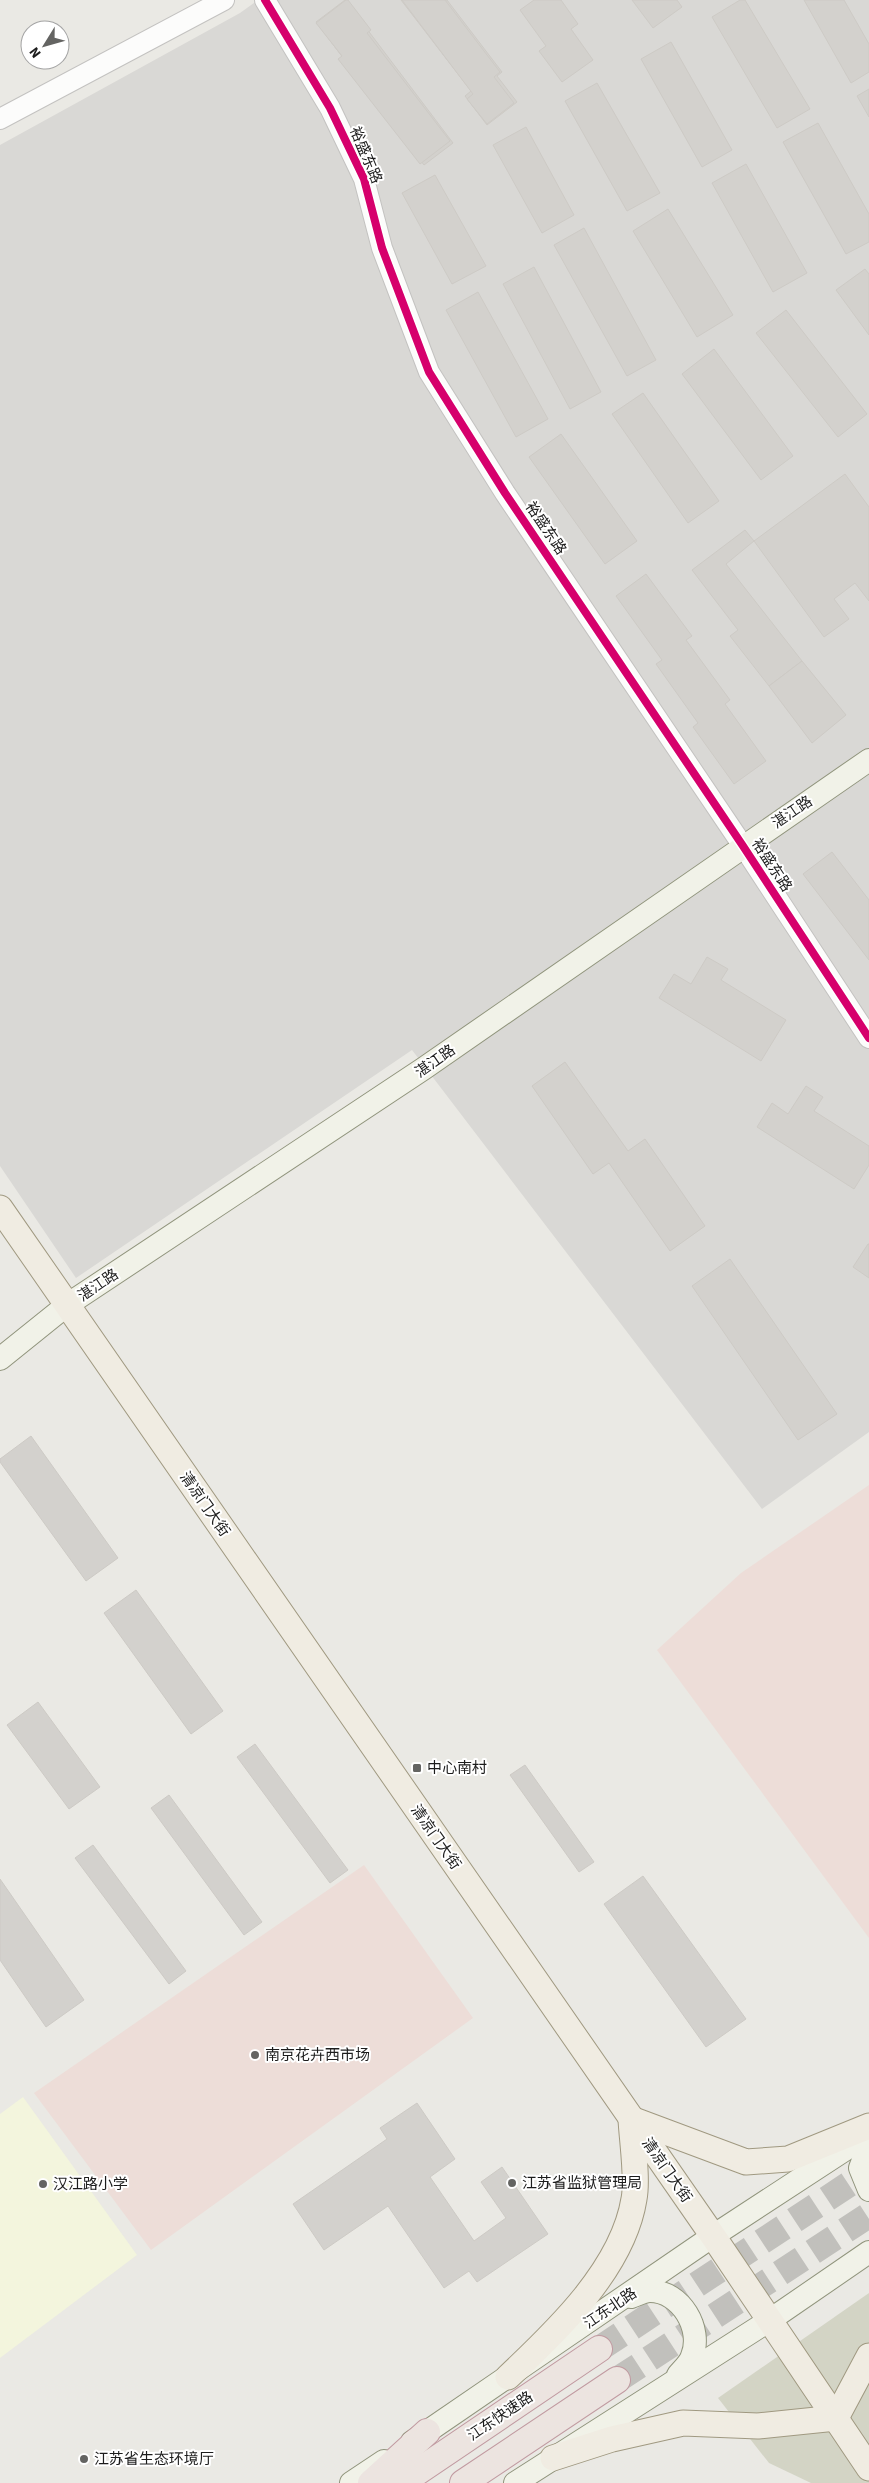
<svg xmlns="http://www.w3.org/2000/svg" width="869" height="2483" viewBox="0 0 869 2483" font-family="'Source Sans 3','Noto Sans SC',sans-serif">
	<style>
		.residential { fill: #d9d8d5 }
		.commercial { fill: #edddd8 }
		.education { fill: #f3f5dd }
		.construction { fill: #d3d4c5 }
		.building { fill: #d3d1cd; stroke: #cdcac5 }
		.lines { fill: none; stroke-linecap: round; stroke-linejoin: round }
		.trunk-tunnel { stroke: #c1c0bc; stroke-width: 26; stroke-dasharray: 26 13; stroke-linecap: butt }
		.tertiary-casing { stroke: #c3c2c0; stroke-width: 22 }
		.secondary-casing { stroke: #90947c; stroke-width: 24 }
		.primary-casing { stroke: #a09981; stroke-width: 27 }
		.trunk-casing { stroke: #c19aa1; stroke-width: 28 }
		.tertiary { stroke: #fcfcfb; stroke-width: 20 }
		.secondary { stroke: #f1f2e8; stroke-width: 22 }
		.primary { stroke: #f0ece2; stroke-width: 25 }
		.trunk { stroke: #ece4e0; stroke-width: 26 }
		.cycleway-casing { stroke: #fff; stroke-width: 11 }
		.cycleway { stroke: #d6006c; stroke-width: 8 }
		.poi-dot { fill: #646462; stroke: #fff; stroke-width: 2 }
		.labels { text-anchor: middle; stroke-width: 4; stroke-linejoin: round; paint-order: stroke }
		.street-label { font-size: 15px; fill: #1c1c1c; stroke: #fff }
		.poi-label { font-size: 15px; fill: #1c1c1c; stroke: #fff; text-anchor: start }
	</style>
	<rect width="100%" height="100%" fill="#eae9e4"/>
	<polygon class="residential" points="258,0 869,0 869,1432 762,1509 412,1050 76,1278 0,1166 0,145 240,13"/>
	<g class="commercial">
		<polygon points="869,1485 869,1938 657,1650 741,1573"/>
		<polygon points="364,1865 473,2018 151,2250 34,2093"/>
	</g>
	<polygon class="education" points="23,2097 137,2255 0,2358 0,2114"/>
	<polygon class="construction" points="869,2293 869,2483 811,2483 769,2463 718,2398"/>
	<g class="building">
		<polygon points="345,0 453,143 424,165 316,22"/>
		<polygon points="346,0 348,0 371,30 367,33 450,141 420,164 338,59 342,56 316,23"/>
		<polygon points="401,0 447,0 502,72 497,76 517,102 487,125 465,96 471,91"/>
		<polygon points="402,0 445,0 500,72 494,77 514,103 487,124 467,99 473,94"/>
		<polygon points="534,0 561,0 578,24 571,29 593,60 562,82 539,51 546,46 520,10"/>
		<polygon points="632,0 677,0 682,7 653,28"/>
		<polygon points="740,0 745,0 810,109 777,128 712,17"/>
		<polygon points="804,0 844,0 869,44 869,72 851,83"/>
		<polygon points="671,42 732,150 702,167 641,59"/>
		<polygon points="597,83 660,193 627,211 565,101"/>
		<polygon points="869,89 869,117 857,96"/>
		<polygon points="818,123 869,214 869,242 846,254 783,142"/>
		<polygon points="526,127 574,215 542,233 493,145"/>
		<polygon points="746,164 807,273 773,292 712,183"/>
		<polygon points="435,175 486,266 452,284 402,193"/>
		<polygon points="668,209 733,315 697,337 633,231"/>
		<polygon points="584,228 656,360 627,376 554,245"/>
		<polygon points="534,267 601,392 570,409 503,284"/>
		<polygon points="865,269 869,274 869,335 836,290"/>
		<polygon points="478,292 548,419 516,437 446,310"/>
		<polygon points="786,310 867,414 838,437 756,333"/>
		<polygon points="714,349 793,456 761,480 682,374"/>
		<polygon points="643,393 719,501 688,523 612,414"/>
		<polygon points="561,434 637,541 605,564 529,457"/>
		<polygon points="845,474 869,507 869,601 855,583 834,599 849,619 824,637 754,541"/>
		<polygon points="745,530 754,541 726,564 802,661 769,686 730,636 738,630 692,570"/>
		<polygon points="646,574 692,636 686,640 730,700 725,704 766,761 734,784 693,727 698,723 656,664 662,660 616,596"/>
		<polygon points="802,661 846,715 812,743 769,686"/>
		<polygon points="832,852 869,900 869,960 803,874"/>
		<polygon points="707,957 728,969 721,980 786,1020 761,1061 659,998 674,974 691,984"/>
		<polygon points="565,1062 628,1151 645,1139 705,1226 670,1251 609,1163 593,1174 532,1086"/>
		<polygon points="806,1086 823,1097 814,1111 869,1146 869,1165 854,1189 757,1127 772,1103 788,1114"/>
		<polygon points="868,1244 869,1244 869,1278 853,1267"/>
		<polygon points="730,1259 837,1414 798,1440 692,1286"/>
		<polygon points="31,1436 118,1558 86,1581 0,1462 0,1459"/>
		<polygon points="136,1590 223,1711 191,1734 104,1613"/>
		<polygon points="38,1702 100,1787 69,1809 7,1725"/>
		<polygon points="255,1744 348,1870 330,1883 237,1757"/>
		<polygon points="525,1765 594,1862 579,1872 510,1775"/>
		<polygon points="169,1795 262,1922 244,1935 151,1808"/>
		<polygon points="93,1845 186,1971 169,1984 75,1858"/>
		<polygon points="643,1876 746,2019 706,2047 604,1904"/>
		<polygon points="0,1879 84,2000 46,2027 0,1960"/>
		<polygon points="417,2103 455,2159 430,2177 474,2241 506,2218 481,2182 502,2167 548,2234 477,2282 469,2271 444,2288 388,2206 324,2250 293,2204 387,2139 380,2128"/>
	</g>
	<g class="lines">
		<g class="trunk-tunnel">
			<polyline points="599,2349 869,2171"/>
			<polyline points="617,2380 869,2215"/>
		</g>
		<g class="tertiary-casing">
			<g id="tertiary">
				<polyline points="265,0 330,108 364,179 382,248 429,372 505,493 743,846 869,1038"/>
				<polyline points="0,119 224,0"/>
			</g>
		</g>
		<g class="secondary-casing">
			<g id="secondary">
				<polyline points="0,1359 67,1305 423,1069 869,760"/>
				<polyline points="869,2144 860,2168 869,2190"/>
				<path d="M631 2297C637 2295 644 2291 650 2291 681 2291 703 2329 692 2356 690 2363 683 2369 678 2375"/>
				<polyline points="412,2442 713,2236 869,2134"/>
				<polyline points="351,2483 384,2461"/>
				<polyline points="515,2483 770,2320 869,2252"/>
			</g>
		</g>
		<g class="primary-casing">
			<g id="primary">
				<polyline points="0,1208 713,2236 869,2468"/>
				<path d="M508 2377C557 2331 623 2268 634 2199 638 2178 632 2141 631 2119L746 2162 788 2159 869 2126"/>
				<polyline points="553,2458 612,2439 683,2423 758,2426 836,2418 869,2356"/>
			</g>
		</g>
		<g class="trunk-casing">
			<g id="trunk">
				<polyline points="371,2483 427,2432"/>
				<polyline points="401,2483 599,2349"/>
				<polyline points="463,2483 617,2380"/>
			</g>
		</g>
		<use href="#tertiary" class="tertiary"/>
		<use href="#secondary" class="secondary"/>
		<use href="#primary" class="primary"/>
		<use href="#trunk" class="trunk"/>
		<g class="cycleway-casing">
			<polyline id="cycleway" points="265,0 330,108 364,179 382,248 429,372 505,493 743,846 869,1038"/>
		</g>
		<use href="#cycleway" class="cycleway"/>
	</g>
	<g class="poi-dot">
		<rect x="412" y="1763" width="10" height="10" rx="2.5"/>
		<circle cx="255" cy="2055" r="5"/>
		<circle cx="512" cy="2183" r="5"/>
		<circle cx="43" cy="2184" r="5"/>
		<circle cx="84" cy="2459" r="5"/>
	</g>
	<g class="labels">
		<g class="street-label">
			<text transform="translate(366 155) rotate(67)" y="5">裕盛东路</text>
			<text transform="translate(546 528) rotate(56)" y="5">裕盛东路</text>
			<text transform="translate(792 812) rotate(-34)" y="5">湛江路</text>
			<text transform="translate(772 865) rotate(57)" y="5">裕盛东路</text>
			<text transform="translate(435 1061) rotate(-35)" y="5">湛江路</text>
			<text transform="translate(98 1285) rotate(-34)" y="5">湛江路</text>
			<text transform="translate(205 1504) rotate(55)" y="5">清凉门大街</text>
			<text transform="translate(436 1837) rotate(55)" y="5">清凉门大街</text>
			<text transform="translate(667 2170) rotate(55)" y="5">清凉门大街</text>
			<text transform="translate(610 2308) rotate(-34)" y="5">江东北路</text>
			<text transform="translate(500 2416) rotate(-34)" y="5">江东快速路</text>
		</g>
		<g class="poi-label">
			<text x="427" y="1773">中心南村</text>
			<text x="265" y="2060">南京花卉西市场</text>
			<text x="522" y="2188">江苏省监狱管理局</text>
			<text x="53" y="2189">汉江路小学</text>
			<text x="94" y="2464">江苏省生态环境厅</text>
		</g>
	</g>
	<g transform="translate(45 45) rotate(233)"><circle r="24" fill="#ffffff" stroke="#a4a4a4"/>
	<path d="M0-4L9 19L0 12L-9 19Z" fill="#646462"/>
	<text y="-8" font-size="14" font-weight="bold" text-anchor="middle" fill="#1c1c1c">N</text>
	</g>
</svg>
